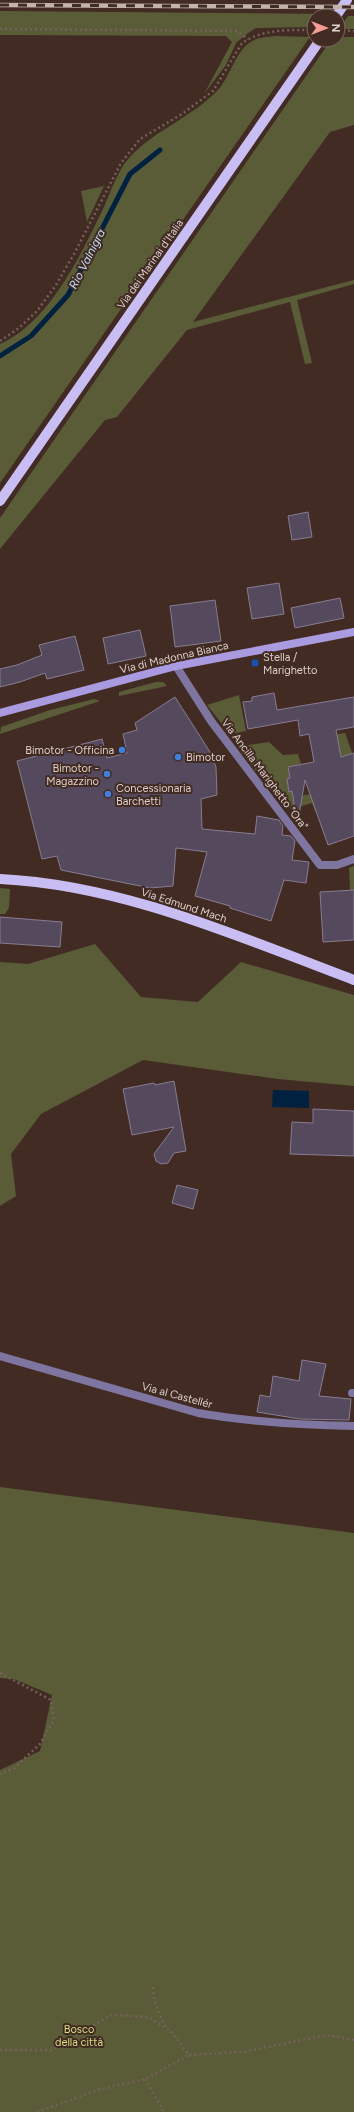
<svg xmlns="http://www.w3.org/2000/svg" width="354" height="2112" viewBox="0 0 354 2112" font-family="Figtree,sans-serif">
	<style>
		.green { fill: #5a5c38 }
		.water { fill: #00213f }
		.lines { fill: none; stroke-linecap: round; stroke-linejoin: round }
		.stream { stroke: #00213f; stroke-width: 5 }
		.building { fill: #55495d; stroke: #897c92 }
		.path { stroke: #75615a; stroke-width: 2.5; stroke-dasharray: 2 3; stroke-linecap: butt }
		.lane { stroke: #7e75a0; stroke-width: 8 }
		.street { stroke: #7e75a0; stroke-width: 8 }
		.secondary { stroke: #aa9adf; stroke-width: 8 }
		.primary { stroke: #c9bef3; stroke-width: 10 }
		.rail-casing { stroke: #c3b3ad; stroke-width: 4.5 }
		.rail { stroke: #412b23; stroke-width: 3; stroke-dasharray: 9; stroke-linecap: butt }
		.transit-dot { fill: #1a4fb4; stroke: #412b23; stroke-width: 1.5 }
		.shop-dot { fill: #3f7fe0; stroke: #412b23; stroke-width: 1.5 }
		.labels { text-anchor: middle; stroke-width: 4; stroke-linejoin: round; paint-order: stroke }
		.street-label { font-size: 11px; fill: #decfca; stroke: #412b23 }
		.poi-label { font-size: 11px; fill: #decfca; stroke: #412b23; text-anchor: start }
		.park-label { font-size: 11px; fill: #d8dd81; stroke: #412b23 }
		.water-label { font-size: 12px; font-style: italic; fill: #c1dbf6; stroke: #412b23 }
	</style>
	<rect width="100%" height="100%" fill="#412b23"/>
	<g class="green">
		<polygon points="0,11 326,14 325,16 314,16 314,27 256,28 248,33 236,43 226,65 204,94 232,42 226,36 0,35"/>
		<polygon points="348,16 354,16 354,29 339,29"/>
		<path d="M275 36 310 37 0 483V344C50 322 81 254 104 207 110 193 116 176 125 163 149 132 190 119 217 91 231 77 235 49 254 40 260 37 268 37 275 36Z"/>
		<polygon points="338,37 354,37 354,125 330,132 193,322 354,280 354,284 297,300 312,363 305,364 290,302 187,330 117,417 105,420 0,549 0,518 331,40 338,40"/>
		<polygon points="104,186 87,222 81,191"/>
		<polygon points="156,682 163,682 167,686 119,696 119,692"/>
		<polygon points="239,695 246,731 230,734 207,705"/>
		<polygon points="94,699 100,701 0,734 1,727 50,710"/>
		<polygon points="345,733 354,758 354,797 315,811 312,803 292,809 285,807 240,751 242,746 269,742 283,755 298,754 301,764 288,767 290,778 287,779 289,792 292,791 294,797 323,792 346,783 339,750 314,748 309,738"/>
		<polygon points="354,866 354,890 350,890 349,868"/>
		<polygon points="0,888 10,889 9,908 5,914 0,914"/>
		<polygon points="95,944 141,997 198,1002 241,962 354,995 354,1086 278,1079 143,1060 41,1114 11,1154 16,1196 0,1206 0,962 28,964"/>
		<polygon points="0,1487 354,1533 354,2112 0,2112 0,1770 40,1751 52,1695 14,1679 0,1678"/>
	</g>
	<polygon class="water" points="273,1090 309,1091 309,1108 272,1107"/>
	<g class="lines">
		<polyline class="stream" points="0,356 31,336 68,295 130,174 160,150"/>
	</g>
	<g class="building">
		<polygon points="308,512 312,537 292,540 288,516"/>
		<polygon points="279,583 284,614 252,619 247,588"/>
		<polygon points="340,598 344,618 295,628 291,608"/>
		<polygon points="215,600 221,641 175,647 170,606"/>
		<polygon points="140,630 146,656 108,664 103,638"/>
		<polygon points="75,636 84,670 47,679 45,673 20,682 0,687 0,669 17,665 42,655 39,645"/>
		<polygon points="274,693 277,710 354,697 354,727 336,730 341,757 354,753 354,836 328,845 305,780 299,815 296,815 292,791 289,792 287,779 290,778 288,767 314,762 309,734 300,736 298,720 248,729 243,702 252,701 252,697"/>
		<polygon points="175,697 210,752 216,767 217,795 201,799 202,829 255,834 257,816 279,820 283,826 282,835 291,836 295,841 292,860 309,862 306,883 284,880 271,921 230,908 230,906 195,896 207,852 176,848 173,886 150,888 61,870 57,856 42,859 17,761 102,739 107,758 127,753 123,734 137,730 135,723"/>
		<polygon points="354,890 354,940 323,942 320,892"/>
		<polygon points="0,917 62,922 60,947 0,943"/>
		<polygon points="174,1081 186,1151 174,1153 168,1163 161,1164 156,1161 154,1154 174,1127 132,1135 123,1089 154,1083 155,1085"/>
		<polygon points="313,1109 354,1111 354,1156 290,1154 292,1122 313,1123"/>
		<polygon points="177,1185 198,1190 193,1209 172,1203"/>
		<polygon points="302,1360 326,1364 319,1396 351,1399 349,1420 300,1419 257,1412 260,1395 270,1397 273,1376 299,1381"/>
	</g>
	<g class="lines">
		<g class="path">
			<polyline points="0,29 237,31 248,39"/>
			<polyline points="338,30 354,31"/>
			<path d="M0 341 19 328 37 311 56 285 74 254 121 163 140 139 182 114 213 91 242 43C263 29 287 30 312 30"/>
			<polyline points="0,1673 51,1700 54,1720 40,1744 14,1768 0,1774"/>
			<path d="M153 1987C153 2002 159 2014 166 2027"/>
			<polyline points="0,2050 52,2050 111,2015 148,2017 171,2031 189,2055 243,2052 327,2035 354,2040"/>
			<polyline points="145,2079 164,2112"/>
			<polyline points="37,2112 101,2089 145,2079 189,2055"/>
		</g>
		<polyline class="lane" points="352,1393 354,1393"/>
		<g class="street">
			<polyline points="176,666 211,721 320,865 337,865 354,859"/>
			<path d="M0 1356 198 1413C250 1422 302 1425 354 1426"/>
		</g>
		<polyline class="secondary" points="0,713 176,666 354,632"/>
		<g class="primary">
			<polyline points="336,16 347,0"/>
			<polyline points="0,501 320,40"/>
			<path d="M0 879C124 885 239 937 354 980"/>
		</g>
		<g class="rail-casing">
			<polyline id="rail" points="0,5 354,7"/>
		</g>
		<use href="#rail" class="rail"/>
	</g>
	<rect class="transit-dot" x="251" y="659" width="8" height="8" rx="2"/>
	<g class="shop-dot">
		<circle cx="122" cy="750" r="4"/>
		<circle cx="178" cy="757" r="4"/>
		<circle cx="107" cy="774" r="4"/>
		<circle cx="108" cy="794" r="4"/>
	</g>
	<g class="labels">
		<g class="street-label">
			<text transform="translate(150 264) rotate(-55)" y="4">Via dei Marinai d'Italia</text>
			<text transform="translate(174 657) rotate(-13)" y="4">Via di Madonna Bianca</text>
			<text transform="translate(265 774) rotate(53)" y="4">Via Ancilla Marighetto "Ora"</text>
			<text transform="translate(184 905) rotate(18)" y="4">Via Edmund Mach</text>
			<text transform="translate(177 1395) rotate(15)" y="4">Via al Castellér</text>
		</g>
		<g class="poi-label">
			<text x="263" y="661">Stella /<tspan x="263" dy="13">Marighetto</tspan></text>
			<text x="114" y="754" text-anchor="end">Bimotor - Officina</text>
			<text x="186" y="761">Bimotor</text>
			<text x="99" y="772" text-anchor="end">Bimotor -<tspan x="99" dy="13">Magazzino</tspan></text>
			<text x="116" y="792">Concessionaria<tspan x="116" dy="13">Barchetti</tspan></text>
		</g>
		<g class="park-label">
			<text x="79" y="2033">Bosco<tspan x="79" dy="13">della città</tspan></text>
		</g>
		<g class="water-label">
			<text transform="translate(87 259) rotate(-63)" y="4">Rio Valnigra</text>
		</g>
	</g>
	<g transform="translate(326 28) rotate(90)"><circle r="19" fill="#412b23" stroke="#806d66"/>
	<path d="M0-3L7 15L0 10L-7 15Z" fill="#f59c95"/>
	<text y="-6" font-size="11" font-weight="bold" text-anchor="middle" fill="#decfca">N</text>
	</g>
</svg>
